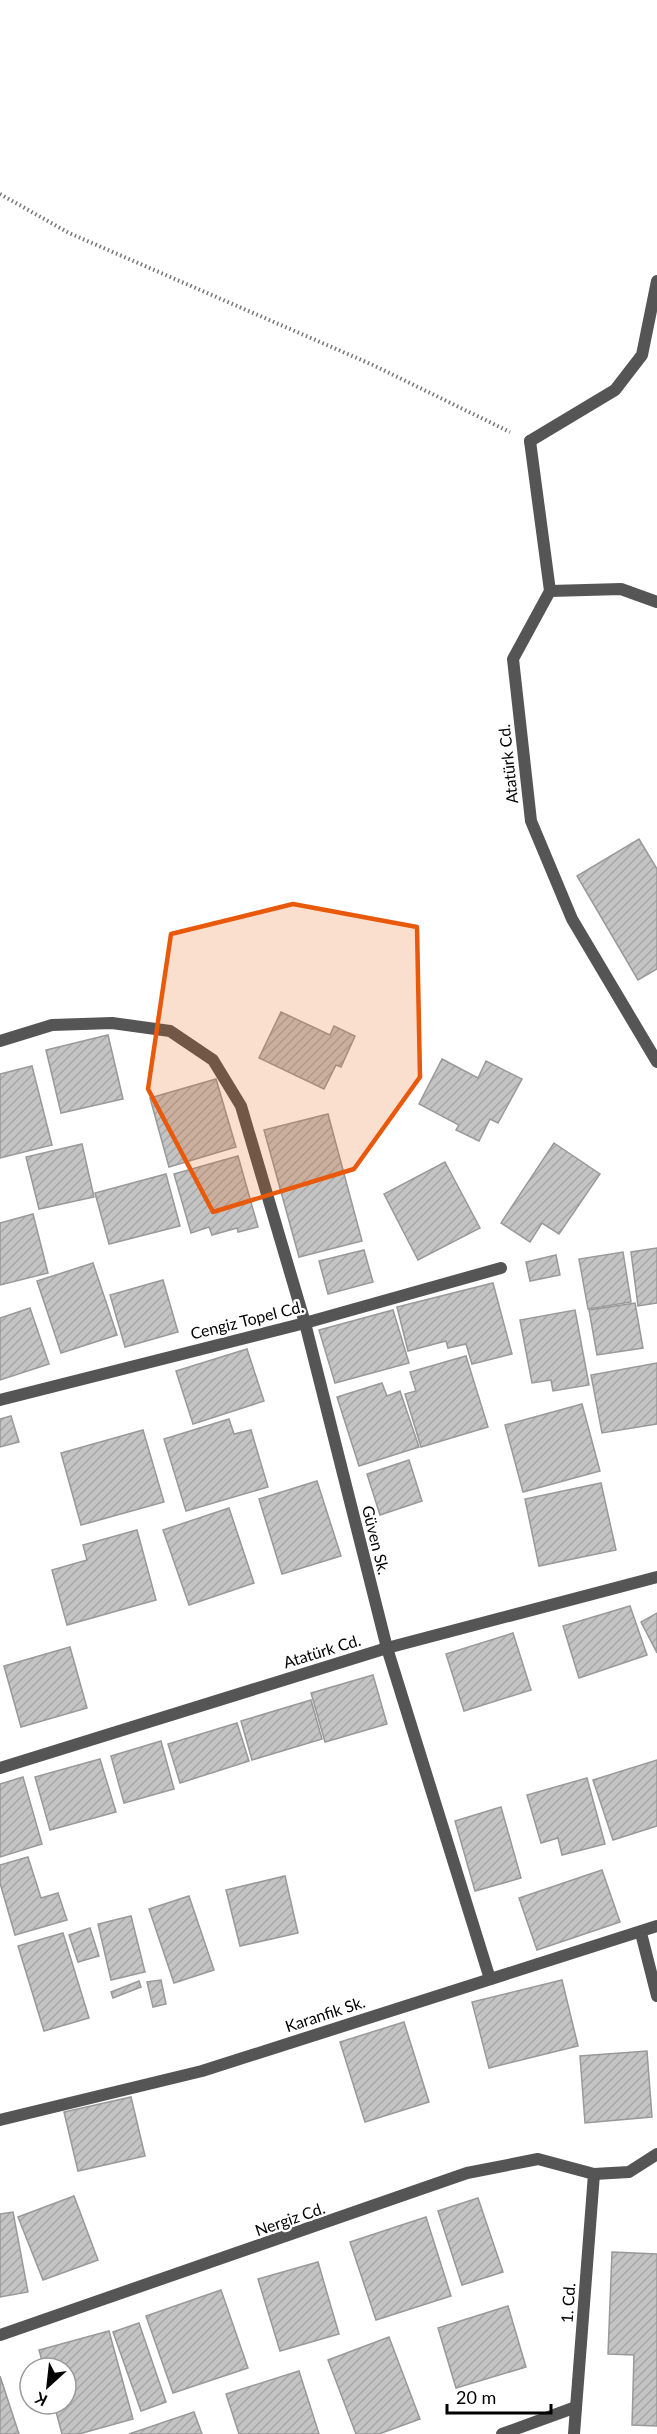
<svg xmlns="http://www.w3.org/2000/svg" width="657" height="2434" viewBox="0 0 657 2434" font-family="Lato,sans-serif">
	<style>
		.building { fill: url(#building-hatch); stroke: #999; stroke-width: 1.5 }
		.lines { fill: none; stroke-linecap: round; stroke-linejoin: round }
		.path { stroke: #777; stroke-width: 4; stroke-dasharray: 1.5 3; stroke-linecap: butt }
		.lane { stroke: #555; stroke-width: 12 }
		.street { stroke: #555; stroke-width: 12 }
		.marked { fill: #e8590c; fill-opacity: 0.2; stroke: #e8590c; stroke-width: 4.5; stroke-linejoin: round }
		.labels { text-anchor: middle; stroke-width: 5; stroke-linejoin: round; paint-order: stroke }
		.street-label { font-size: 16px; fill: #000; stroke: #fff }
	</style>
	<defs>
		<pattern id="building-hatch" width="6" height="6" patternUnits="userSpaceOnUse" patternTransform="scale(1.5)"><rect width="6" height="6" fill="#c4c4c4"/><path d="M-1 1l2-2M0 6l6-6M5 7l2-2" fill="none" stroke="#a7a7a7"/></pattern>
	</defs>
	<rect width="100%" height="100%" fill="#fff"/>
	<g class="building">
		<polygon points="639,839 657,869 657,969 638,980 577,876"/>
		<polygon points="281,1012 330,1035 334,1026 355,1036 341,1067 336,1065 324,1089 259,1058"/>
		<polygon points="108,1035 123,1099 61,1113 46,1050"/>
		<polygon points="442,1059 478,1078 486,1061 522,1079 498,1123 490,1119 479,1141 456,1130 459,1125 419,1104"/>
		<polygon points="32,1066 52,1145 0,1158 0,1074"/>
		<polygon points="216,1079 236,1147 169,1167 150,1098"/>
		<polygon points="328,1114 362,1241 299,1257 264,1130"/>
		<polygon points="554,1143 600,1174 559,1234 542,1223 530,1242 501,1223"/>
		<polygon points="82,1144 94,1197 39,1209 26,1157"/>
		<polygon points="238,1156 258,1227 238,1232 237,1228 212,1235 209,1227 191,1233 174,1174"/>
		<polygon points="445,1162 480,1228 418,1260 384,1194"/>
		<polygon points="166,1174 180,1226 109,1244 95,1193"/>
		<polygon points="33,1214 48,1273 0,1285 0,1223"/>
		<polygon points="657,1248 657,1303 638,1306 631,1252"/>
		<polygon points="364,1250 373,1282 328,1294 319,1261"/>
		<polygon points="623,1252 631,1302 588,1309 579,1259"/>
		<polygon points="556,1255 560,1275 530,1281 526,1262"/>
		<polygon points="93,1263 117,1335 61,1353 37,1281"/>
		<polygon points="163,1280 178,1332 125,1347 110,1295"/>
		<polygon points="493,1283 512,1354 472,1364 466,1344 448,1348 446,1341 408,1351 397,1307"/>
		<polygon points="635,1303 643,1348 597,1355 589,1310"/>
		<polygon points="30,1308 49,1364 0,1380 0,1318"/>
		<polygon points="393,1310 409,1363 335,1383 319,1330"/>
		<polygon points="575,1310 589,1385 553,1391 551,1380 532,1383 520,1320"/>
		<polygon points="247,1349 264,1401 193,1424 176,1371"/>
		<polygon points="466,1356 488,1427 421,1447 405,1394 416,1391 410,1372"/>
		<polygon points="657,1363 657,1424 602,1433 591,1375"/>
		<polygon points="382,1383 387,1396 400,1391 419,1447 359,1466 337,1397"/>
		<polygon points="582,1404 600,1471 523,1492 505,1425"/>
		<polygon points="11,1416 19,1442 0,1447 0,1419"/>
		<polygon points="229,1419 234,1434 251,1430 268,1487 186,1511 164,1439"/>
		<polygon points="143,1430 164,1502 81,1525 61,1453"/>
		<polygon points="409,1460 422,1501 380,1515 367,1474"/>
		<polygon points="317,1481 341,1556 282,1574 259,1499"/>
		<polygon points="601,1483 616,1550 539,1566 525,1499"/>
		<polygon points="229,1508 254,1583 189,1605 163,1530"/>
		<polygon points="137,1530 156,1600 67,1625 52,1570 87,1560 83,1545"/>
		<polygon points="630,1606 647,1655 579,1678 563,1626"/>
		<polygon points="657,1613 657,1653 641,1622"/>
		<polygon points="513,1633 531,1690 464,1711 446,1654"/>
		<polygon points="70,1647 87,1708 21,1727 4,1666"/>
		<polygon points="373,1675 387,1724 325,1742 311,1693"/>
		<polygon points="311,1700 322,1739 252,1760 241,1721"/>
		<polygon points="237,1723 249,1761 180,1783 168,1744"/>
		<polygon points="161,1741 174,1789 124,1803 111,1756"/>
		<polygon points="100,1759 116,1812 50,1830 35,1777"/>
		<polygon points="657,1760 657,1826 613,1840 593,1780"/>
		<polygon points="23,1777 42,1844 0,1857 0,1784"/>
		<polygon points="587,1778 605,1844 562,1855 558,1838 541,1843 527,1795"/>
		<polygon points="501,1807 521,1878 475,1891 455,1821"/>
		<polygon points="28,1857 41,1898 58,1893 67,1920 15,1935 0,1883 0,1865"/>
		<polygon points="602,1870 620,1922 537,1950 519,1898"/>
		<polygon points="285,1876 298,1933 240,1946 226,1890"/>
		<polygon points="189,1896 214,1970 174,1983 149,1909"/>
		<polygon points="131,1916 145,1972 111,1980 98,1924"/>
		<polygon points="90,1928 99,1956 78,1962 69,1935"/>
		<polygon points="63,1933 89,2018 44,2031 18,1946"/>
		<polygon points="161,1980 166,2004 153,2007 147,1982"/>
		<polygon points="562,1980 578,2046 489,2068 472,2002"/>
		<polygon points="139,1981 141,1987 113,1998 111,1992"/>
		<polygon points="404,2022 429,2102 365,2122 340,2042"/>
		<polygon points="647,2051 652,2117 585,2123 580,2056"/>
		<polygon points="131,2097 145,2156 78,2171 64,2112"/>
		<polygon points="74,2196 98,2260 43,2280 18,2217"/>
		<polygon points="478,2198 503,2272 462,2285 438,2211"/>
		<polygon points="13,2212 28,2292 0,2297 0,2214"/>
		<polygon points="426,2217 451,2296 376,2320 350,2242"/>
		<polygon points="612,2252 657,2254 657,2426 632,2425 634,2355 608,2354"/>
		<polygon points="318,2262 339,2334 280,2351 258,2279"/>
		<polygon points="221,2290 248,2368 173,2393 146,2316"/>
		<polygon points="508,2306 526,2367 456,2388 438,2328"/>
		<polygon points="139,2323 166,2402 141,2411 113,2332"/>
		<polygon points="109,2331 133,2419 79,2434 62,2434 54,2404 66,2404 66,2368 44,2368 39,2350"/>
		<polygon points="389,2337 420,2419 379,2434 356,2434 328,2360"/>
		<polygon points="299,2371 319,2434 239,2434 226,2394"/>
		<polygon points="0,2376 19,2434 0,2434"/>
		<polygon points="194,2412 202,2434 129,2434"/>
	</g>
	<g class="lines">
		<polyline class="path" points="0,194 69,233 373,365 510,432"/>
		<g class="lane">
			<polyline points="530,441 615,390 642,355 657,281"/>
			<polyline points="550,591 621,589 657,602"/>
		</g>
		<g class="street">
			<polyline points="530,441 550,591 513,659 531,821 572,919 657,1062"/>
			<polyline points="0,1041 52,1025 112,1023 170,1031 213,1060 241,1106 305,1323 387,1648 490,1979"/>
			<polyline points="0,1400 305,1323 501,1268"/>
			<polyline points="0,1768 387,1648 657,1577"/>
			<polyline points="641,1933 657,1996"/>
			<polyline points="0,2120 202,2071 657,1926"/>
			<polyline points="0,2335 467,2173 538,2159 594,2174 629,2172 657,2154"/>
			<polyline points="502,2434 576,2407"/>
			<polyline points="574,2434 594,2174"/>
		</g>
	</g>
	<path class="marked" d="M293 904 417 927 420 1077 354 1169 213 1212 148 1089 171 934Z"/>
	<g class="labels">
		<g class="street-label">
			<text transform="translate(508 764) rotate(-96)" y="6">Atatürk Cd.</text>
			<text transform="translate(247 1320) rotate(-14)" y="6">Cengiz Topel Cd.</text>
			<text transform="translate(376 1540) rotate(76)" y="6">Güven Sk.</text>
			<text transform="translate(322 1651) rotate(-17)" y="6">Atatürk Cd.</text>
			<text transform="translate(325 2014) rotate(-18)" y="6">Karanfik Sk.</text>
			<text transform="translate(290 2219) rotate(-19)" y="6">Nergiz Cd.</text>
			<text transform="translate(568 2303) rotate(-86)" y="6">1. Cd.</text>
		</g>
	</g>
	<g transform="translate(48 2386) rotate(207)"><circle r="28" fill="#ffffff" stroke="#999999" stroke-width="1.5"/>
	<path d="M0-4.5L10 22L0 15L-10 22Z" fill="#000000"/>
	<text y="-9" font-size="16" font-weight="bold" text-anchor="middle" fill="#000000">K</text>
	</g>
	<path d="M447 2404v9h104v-9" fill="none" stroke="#000000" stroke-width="3"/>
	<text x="456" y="2404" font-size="18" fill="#000000" stroke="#ffffff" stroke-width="4.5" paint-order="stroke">20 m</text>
</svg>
